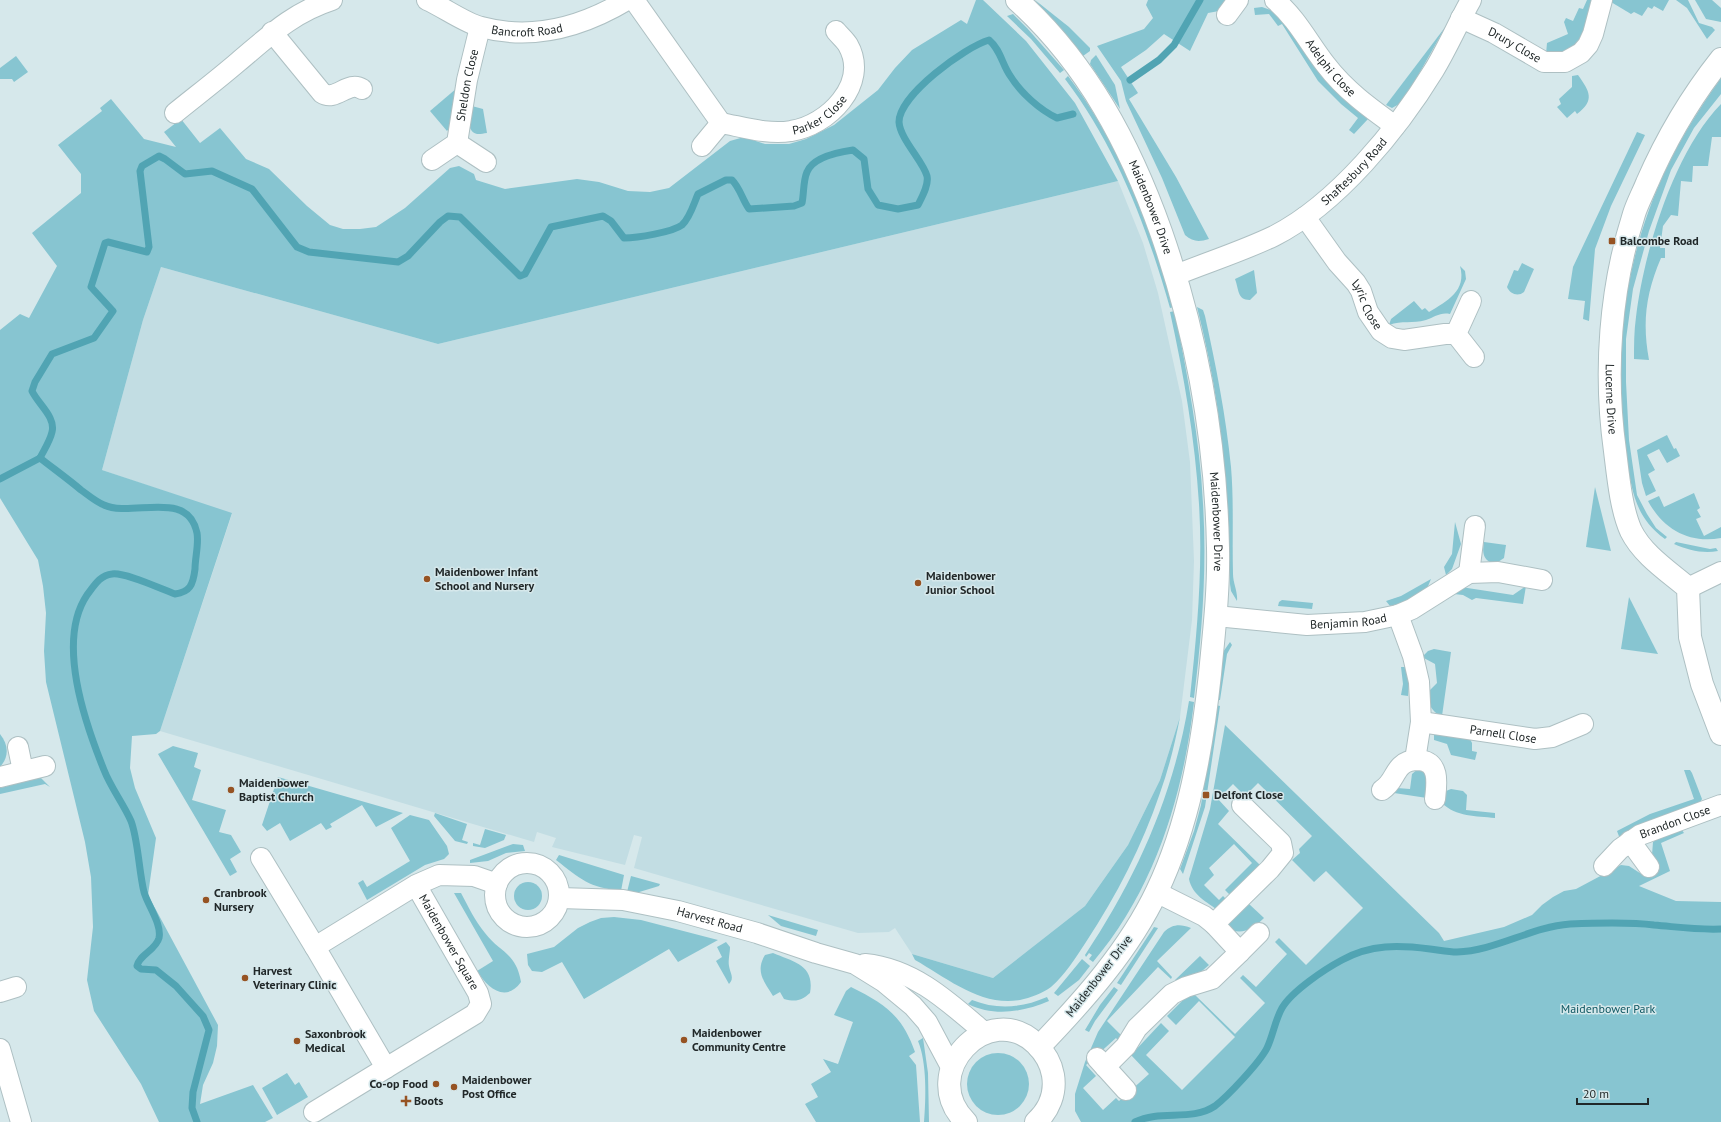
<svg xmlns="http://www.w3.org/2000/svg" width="1721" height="1122" viewBox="0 0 1721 1122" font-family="'PT Sans',sans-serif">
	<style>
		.built { fill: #c2dde3 }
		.green { fill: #87c5d1 }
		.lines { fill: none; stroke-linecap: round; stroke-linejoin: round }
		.stream { stroke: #51a4b3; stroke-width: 7 }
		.street-casing { stroke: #aec0c3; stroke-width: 22 }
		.secondary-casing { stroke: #aec0c3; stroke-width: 24 }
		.street { stroke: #fff; stroke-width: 20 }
		.secondary { stroke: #fff; stroke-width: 22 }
		.poi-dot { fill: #965323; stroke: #d6e8eb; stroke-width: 1.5 }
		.labels { text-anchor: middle; stroke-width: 3; stroke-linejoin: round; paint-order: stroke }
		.street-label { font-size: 12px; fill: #212829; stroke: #d6e8eb }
		.poi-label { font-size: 12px; font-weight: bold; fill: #212829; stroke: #d6e8eb; text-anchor: start }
		.park-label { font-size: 12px; fill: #0e5762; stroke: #d6e8eb }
	</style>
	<rect width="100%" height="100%" fill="#d6e8eb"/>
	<polygon class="built" points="1118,181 1143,243 1158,293 1182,401 1190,462 1194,561 1192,620 1180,717 1160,780 1128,845 1085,906 993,978 912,954 895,928 889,932 858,933 634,868 642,837 634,835 625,865 552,847 556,838 537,832 534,842 160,731 232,514 102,470 143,320 161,267 438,344"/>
	<g class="green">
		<polygon points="976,0 983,0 1026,41 1075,103 1118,181 438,344 161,267 143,320 102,470 232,513 160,731 156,734 132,736 130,768 135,788 156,838 148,895 218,1025 217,1046 213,1063 203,1085 200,1104 253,1085 273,1118 265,1122 159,1122 141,1084 94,1011 87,980 93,927 91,877 85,842 46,682 44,651 46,613 43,586 38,560 0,498 0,330 20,314 29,318 57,266 32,233 81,193 81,174 58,145 102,111 100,108 111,99 144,139 176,147 164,132 181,119 200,143 220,128 246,159 269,169 307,206 330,225 343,229 360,229 376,227 405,208 450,168 459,166 474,174 476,180 505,189 577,179 599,182 628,191 650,192 669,188 730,141 744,137 765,144 789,144 806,139 834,125 878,90 895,68 912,50 961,20 967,24"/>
		<polygon points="1035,0 1069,27 1090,48 1090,51 1083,56"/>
		<path d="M1148 0H1227L1219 11 1208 13 1190 51 1164 34 1146 50 1121 67 1138 93 1129 99 1176 177 1209 239C1199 242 1193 242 1185 235L1162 178 1126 101 1121 81 1097 46 1144 29 1153 18 1146 5Z"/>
		<path d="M1587 0H1594C1588 17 1584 46 1565 53 1560 55 1552 54 1546 54L1547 43 1568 34 1564 22 1566 18 1573 21 1579 8 1583 9Z"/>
		<polygon points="1612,0 1669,0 1663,11 1654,6 1652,9 1648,7 1642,16 1634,12 1631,14 1611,2"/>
		<polygon points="1676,0 1688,0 1699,23 1712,27 1715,30 1707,39 1687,8"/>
		<polygon points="1695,0 1712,0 1721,8 1721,22 1706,19"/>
		<polygon points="1262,7 1276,12 1283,18 1326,81 1368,119 1354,134 1349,130 1358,118 1341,104 1318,81 1282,24 1278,26 1269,14 1255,15 1254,8"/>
		<polygon points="1013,14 1027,28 1064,70 1060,73 1031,39 1007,16"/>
		<polygon points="1446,26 1403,102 1392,108 1386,105"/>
		<polygon points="1096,55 1115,85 1120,109 1090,64 1091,60"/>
		<polygon points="16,56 28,72 14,82 12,79 0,79 0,68"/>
		<path d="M1578 75C1590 92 1595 100 1577 114L1575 111 1567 118 1557 107 1561 104 1559 99 1572 87V76Z"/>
		<path d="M1068 76C1120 144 1150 225 1174 307L1170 308C1147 227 1116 146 1065 79Z"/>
		<path d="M1721 78V94L1694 128 1671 170 1649 231 1633 289 1626 339V382L1629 440 1637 495 1647 514 1656 528 1667 537 1665 539C1634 517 1632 489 1626 455 1610 359 1625 253 1668 165 1683 134 1701 106 1721 78Z"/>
		<polygon points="457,88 451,126 447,131 430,111"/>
		<path d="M1721 104V137H1712L1708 166H1693L1692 182 1681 181 1678 216 1671 215 1663 226 1660 248H1665V258H1661C1646 293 1642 322 1649 360L1634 359C1634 345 1634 331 1636 317 1644 251 1674 152 1721 104Z"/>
		<path d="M472 106 483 109 487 133C479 134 474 136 470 128Z"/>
		<polygon points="1637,132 1645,135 1611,206 1595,249 1589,321 1583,319 1585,301 1568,299 1573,267"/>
		<path d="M1522 263 1534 269 1524 292C1518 297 1510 294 1507 287L1514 270 1518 271Z"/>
		<path d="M1460 266 1465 271 1466 279 1450 314C1440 312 1435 317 1426 320 1412 324 1402 320 1389 325L1391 319 1414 301 1422 310 1425 308 1429 312C1447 301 1467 291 1460 266Z"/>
		<path d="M1254 270 1257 293 1250 300C1237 300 1239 289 1235 279Z"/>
		<path d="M1197 307 1203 310 1205 316C1216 366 1226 416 1231 467 1234 502 1232 538 1233 574 1233 583 1238 592 1237 601L1231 591 1230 584C1229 486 1221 401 1197 307Z"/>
		<path d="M1175 311C1187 375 1200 439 1203 504 1207 568 1202 634 1194 698L1190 697C1197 633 1203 568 1199 504 1195 439 1184 376 1170 312Z"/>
		<polygon points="1667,435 1674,449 1676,448 1680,456 1667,463 1659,449 1647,455 1655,470 1648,474 1656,491 1646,496 1642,483 1637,450"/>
		<polygon points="1595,487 1611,551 1586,547"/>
		<path d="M1694 493 1700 508 1697 510 1701 517 1696 519 1704 536 1721 527V538C1689 544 1663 529 1648 501L1659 496 1664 507Z"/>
		<polygon points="1455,522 1461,544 1452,569 1446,575 1444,567 1452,554"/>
		<path d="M1484 542 1506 545 1504 558 1495 564C1483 561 1482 553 1484 542Z"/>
		<path d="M1676 542 1710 549 1716 548 1718 551C1703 554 1688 550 1674 544Z"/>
		<polygon points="1431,579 1426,591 1400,604 1390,606 1386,601 1401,596"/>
		<polygon points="1526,586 1523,604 1476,598 1472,600 1463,595 1454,594 1461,587 1513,595"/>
		<polygon points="1629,597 1658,654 1621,649"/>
		<polygon points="1282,600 1313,603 1312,609 1278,606 1279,602"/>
		<polygon points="1230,642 1232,645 1227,654 1220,700 1216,700 1223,652"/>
		<path d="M1434 649 1451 652 1442 716C1431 712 1428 703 1427 693L1437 683 1435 664 1422 657 1428 651Z"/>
		<polygon points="1401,667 1408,667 1409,685 1408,696 1401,695 1403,684"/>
		<path d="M1189 701 1194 702C1183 796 1155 889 1093 962L1089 959 1092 955 1089 953 1086 957 1085 955C1137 877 1174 794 1189 701Z"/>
		<polygon points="1216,705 1220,706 1205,807 1183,874 1180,869 1194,831 1201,805"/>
		<path d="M1180 717C1175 743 1169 768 1160 793 1142 846 1117 895 1086 942 1076 957 1065 975 1051 987 1043 993 1030 998 1020 1000 981 1007 947 978 915 960L912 954 993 978 1085 906 1128 845 1160 780Z"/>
		<path d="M1225 725 1439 933 1444 941 1504 927 1532 915 1542 905 1553 897 1564 891 1576 889 1621 865 1629 866 1646 877 1660 868 1652 855 1653 842 1660 837 1681 829 1684 833 1661 843 1670 871 1639 886 1676 901 1721 902V1122H1081L1075 1111V1094L1085 1062 1098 1032 1164 932C1173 924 1180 924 1191 928L1157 961 1172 977 1171 979 1158 967 1107 1021 1121 1035 1120 1043 1116 1038 1086 1065 1096 1076 1083 1088 1103 1110 1116 1098 1119 1101 1149 1074 1131 1055 1161 1023 1169 1031 1146 1055 1182 1090 1235 1037 1199 1001 1176 1025 1167 1016 1187 996 1194 994 1235 1034 1265 1003 1240 978 1243 975 1256 987 1287 954 1275 942 1279 938 1306 965 1363 908 1326 871 1314 882 1292 860 1300 853 1299 849 1312 836 1258 783 1245 796 1233 784 1218 799 1229 811 1218 824 1260 865 1236 888V894L1232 897 1225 890 1252 863 1234 844 1209 868 1214 875 1204 885 1219 900 1223 896 1228 901 1219 911C1207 902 1192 895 1189 879L1210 809Z"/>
		<polygon points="1434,733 1470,739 1472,743 1472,751 1477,752 1475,760 1451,755 1447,744 1434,740"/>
		<path d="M0 734C9 745 9 757 0 767Z"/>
		<polygon points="173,746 198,753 194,767 201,770 192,800 226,810 219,832 231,835 241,852 230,859 237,872 230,876 158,754"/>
		<polygon points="1419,768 1427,772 1427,798 1394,793 1397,788 1410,789 1412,774"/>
		<polygon points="1684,770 1690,770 1692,773 1702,799 1700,803 1620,839 1617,831 1650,814 1694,799"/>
		<polygon points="40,777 50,787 45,784 0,794 0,788"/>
		<polygon points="278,777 403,813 376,827 362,805 330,824 332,827 326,830 321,823 290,841 280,823 267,831 262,825"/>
		<path d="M1451 789 1463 791 1467 795 1466 810 1495 813V818C1476 816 1456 817 1442 803L1446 791Z"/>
		<polygon points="435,813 467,824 462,840 468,842 467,844 455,841 434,816"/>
		<polygon points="410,815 429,820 447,846 449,854 444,859 425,865 367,900 358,883 363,880 367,887 410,861 391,828"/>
		<polygon points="485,829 506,835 504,840 485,848 473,846 473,843 480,845"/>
		<polygon points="513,844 523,845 525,851 506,853 488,861 470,863 470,860"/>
		<path d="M559 855 624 875 621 891C588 887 582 880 556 860Z"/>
		<polygon points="631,876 660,884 659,886 636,893 627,892"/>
		<circle cx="528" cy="896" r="14"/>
		<path d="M454 893H461C468 906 475 921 485 933 500 953 516 952 521 982 505 1004 487 987 477 971L493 961Z"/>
		<path d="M1248 903 1264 918C1253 929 1241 936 1227 928V921Z"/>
		<polygon points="768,915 818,930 816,936 781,926"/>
		<polygon points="614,917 641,920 718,940 678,962 669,949 584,999 562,962 542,972 532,971 528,965 527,954 554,947 578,928 590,922 601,918"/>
		<polygon points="1154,927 1158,928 1121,985 1117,983"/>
		<path d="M726 942 730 947C730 953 728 960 729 966 730 973 735 978 729 984L716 961 722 957 717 947Z"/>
		<path d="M773 953C794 962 815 965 810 993 801 1001 796 1002 784 999L780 992 773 996C764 982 755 971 765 955Z"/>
		<polygon points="1200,956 1209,965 1202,971 1207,976 1180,981 1175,980"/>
		<polygon points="1082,959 1090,966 1079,980 1058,996 1054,993"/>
		<path d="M851 987C885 1004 902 1015 915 1052L909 1056 916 1065 920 1122H816L805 1104 818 1097 811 1084 831 1072 823 1059 838 1064 853 1022 834 1015 846 991Z"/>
		<polygon points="1114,987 1118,990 1095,1021 1089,1032 1085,1030 1100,1005"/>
		<path d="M1047 997 1049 1001C1023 1012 994 1017 968 1004L972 1000C997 1010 1022 1008 1047 997Z"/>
		<path d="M923 1038 928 1073 929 1122H924C926 1098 927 1063 918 1041Z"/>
		<circle cx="998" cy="1084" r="31"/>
		<polygon points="287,1073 295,1085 299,1082 308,1097 277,1115 262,1088"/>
	</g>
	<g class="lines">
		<g class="stream">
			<polyline points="1130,80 1159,60 1174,45 1200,0"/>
			<path d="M40 458C44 450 50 441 52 432 56 417 38 404 32 391L35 382 52 354 94 338 113 311 91 287 105 243 108 242 147 252 149 247 140 171 142 166 159 156 165 159 185 174 212 171 252 189 297 247 309 252 398 262 408 256 440 222 448 216 460 217 520 276 525 274 551 227 603 216 611 221 624 238C637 238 673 232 682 225 690 218 694 203 698 194L726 180H732C740 188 742 199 749 209L794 206 802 203C804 194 803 181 807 172 813 157 839 152 853 150L864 159 868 189 878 205 898 209 918 205C922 197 929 185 927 176 923 161 900 139 899 122 899 95 965 47 989 40 1001 50 1002 65 1011 77 1021 93 1040 110 1057 118L1073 114"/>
			<path d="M40 458C54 469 68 479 81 490 88 495 96 502 104 505 132 518 188 488 197 533 199 544 195 558 195 569 193 585 190 592 175 594 161 589 125 572 112 574 100 575 94 586 87 595 56 641 85 723 104 770 111 788 123 803 131 821 138 839 139 872 144 892 148 906 162 924 159 938 156 950 139 955 137 966L141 969 156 970 176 986 203 1016 209 1030 193 1092 192 1108 197 1122"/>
			<polyline points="0,479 40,458"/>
			<path d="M1135 1122C1161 1109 1191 1122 1215 1106 1228 1096 1260 1062 1267 1048 1273 1036 1275 1020 1282 1008 1292 991 1325 969 1342 960 1371 944 1399 945 1430 949 1439 950 1448 952 1457 952 1495 951 1531 927 1570 924 1594 923 1631 922 1654 925 1678 927 1696 930 1721 929"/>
		</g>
		<g class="street-casing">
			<g id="street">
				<path id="s1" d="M427 0C443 7 465 23 481 27 533 41 582 27 627 0"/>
				<polyline points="634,0 721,123"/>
				<path id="s2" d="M1275 0C1298 20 1308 42 1326 65 1345 90 1370 108 1395 126"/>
				<polyline points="1227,15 1238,0"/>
				<path id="s3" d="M1461 18 1494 33 1544 62H1565L1581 53 1588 45 1593 34 1602 0"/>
				<path d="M272 32 322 93C336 102 348 80 362 89"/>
				<path d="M175 113C196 96 217 80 238 62 269 36 292 13 332 0"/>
				<polyline points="457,143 486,162"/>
				<path id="s4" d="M702 146 721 123C743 127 768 135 791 131 827 126 870 84 848 45 845 40 840 36 836 31"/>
				<path id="s5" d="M432 160 457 143 467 80 480 27"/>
				<path id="s6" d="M1305 217 1337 262 1356 283 1361 291 1368 312 1381 331 1392 338 1404 340 1445 334H1456"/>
				<path id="s7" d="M1176 275C1208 262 1243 251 1274 236 1337 204 1398 129 1434 70 1448 47 1458 23 1471 0"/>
				<polyline points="1471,301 1456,334 1474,357"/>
				<polyline points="1469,573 1475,526"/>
				<polyline points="1688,588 1721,572"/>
				<polyline points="1398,615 1413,656 1419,682 1421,722 1415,760"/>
				<path id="s8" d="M1216 616 1307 625 1365 622 1398 615 1412 609 1469 573 1498 572 1542 580"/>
				<path id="s9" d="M1421 722 1535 739 1552 737 1583 724"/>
				<polyline points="18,747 23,771"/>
				<polyline points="0,777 45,766"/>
				<path d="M1382 790C1393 783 1393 774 1401 766 1405 762 1412 760 1418 760 1440 761 1437 783 1435 799"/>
				<polyline points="1630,841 1649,867"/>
				<polyline points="261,858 315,947"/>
				<circle cx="527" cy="895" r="32"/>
				<path id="s10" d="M1604 866 1620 849 1640 835 1721 805"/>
				<path id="s11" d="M416 885 478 993 481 1004 475 1014 386 1068 315 947 416 885 439 875 474 876 497 884"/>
				<path id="s12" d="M560 898 623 900 678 911 757 933 816 953 855 964 884 982 913 1006 927 1022 951 1067"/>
				<polyline points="1214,924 1270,869 1283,853 1281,843 1242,805"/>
				<polyline points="1240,952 1259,933"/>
				<path d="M865 964C914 969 949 1002 985 1033"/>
				<polyline points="0,992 16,987"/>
				<polyline points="0,1049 21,1122"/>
				<polyline points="1097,1058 1126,1090"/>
				<polyline points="1105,1067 1126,1046 1137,1028 1172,994 1186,987 1212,979 1240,952 1214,924 1204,916 1156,892"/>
				<polyline points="314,1112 386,1068"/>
			</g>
		</g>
		<g class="secondary-casing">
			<g id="secondary">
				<path id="s13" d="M1017 0C1087 63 1130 145 1161 232 1197 335 1216 439 1218 548 1219 590 1214 632 1210 674 1202 748 1189 824 1157 891 1129 950 1084 1000 1039 1047"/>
				<path id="s14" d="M1721 59C1690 98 1667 137 1647 183 1643 193 1637 204 1634 214 1610 289 1604 372 1615 451 1618 475 1621 509 1631 531 1643 555 1668 571 1688 588L1690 637 1702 684 1721 734"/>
				<path d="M966 1122C916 1073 989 998 1036 1044 1045 1053 1051 1063 1053 1075 1056 1093 1049 1110 1036 1122"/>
			</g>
		</g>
		<use href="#street" class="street"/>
		<use href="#secondary" class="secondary"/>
	</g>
	<g class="poi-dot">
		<rect x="1608" y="237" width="8" height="8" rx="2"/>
		<circle cx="427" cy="579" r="4"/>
		<circle cx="918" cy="583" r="4"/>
		<circle cx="231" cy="790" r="4"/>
		<rect x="1202" y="791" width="8" height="8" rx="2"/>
		<circle cx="206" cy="900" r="4"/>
		<circle cx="245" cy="978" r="4"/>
		<circle cx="684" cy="1040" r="4"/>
		<circle cx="297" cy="1041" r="4"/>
		<circle cx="436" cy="1084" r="4"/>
		<circle cx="454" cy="1087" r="4"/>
		<path d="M404 1095h4v4h4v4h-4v4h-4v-4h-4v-4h4z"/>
	</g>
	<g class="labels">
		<g class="street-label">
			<text dy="4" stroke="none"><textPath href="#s1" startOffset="107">Bancroft Road</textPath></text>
			<text dy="4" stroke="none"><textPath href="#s3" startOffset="60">Drury Close</textPath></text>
			<text dy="4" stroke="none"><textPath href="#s2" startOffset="88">Adelphi Close</textPath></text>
			<text dy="4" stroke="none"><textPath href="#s5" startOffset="89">Sheldon Close</textPath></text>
			<text dy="4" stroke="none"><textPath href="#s4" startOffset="134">Parker Close</textPath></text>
			<text dy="4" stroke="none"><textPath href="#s7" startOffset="209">Shaftesbury Road</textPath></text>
			<text dy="4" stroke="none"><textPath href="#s13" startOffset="249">Maidenbower Drive</textPath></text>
			<text dy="4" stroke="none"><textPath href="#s6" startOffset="108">Lyric Close</textPath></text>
			<text dy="4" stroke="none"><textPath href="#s14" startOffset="366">Lucerne Drive</textPath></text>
			<text dy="4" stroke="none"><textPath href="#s13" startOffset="572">Maidenbower Drive</textPath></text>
			<text dy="4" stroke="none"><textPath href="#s8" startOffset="133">Benjamin Road</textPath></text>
			<text dy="4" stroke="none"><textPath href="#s9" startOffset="83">Parnell Close</textPath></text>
			<text dy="4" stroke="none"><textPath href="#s10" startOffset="85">Brandon Close</textPath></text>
			<text dy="4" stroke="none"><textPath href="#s12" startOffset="152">Harvest Road</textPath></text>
			<text dy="4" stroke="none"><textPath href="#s11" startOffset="66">Maidenbower Square</textPath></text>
			<text transform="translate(1099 976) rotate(-52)" y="4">Maidenbower Drive</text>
		</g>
		<g class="poi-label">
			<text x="1620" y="245">Balcombe Road</text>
			<text x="435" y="576">Maidenbower Infant<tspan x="435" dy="14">School and Nursery</tspan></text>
			<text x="926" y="580">Maidenbower<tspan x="926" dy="14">Junior School</tspan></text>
			<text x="239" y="787">Maidenbower<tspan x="239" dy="14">Baptist Church</tspan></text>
			<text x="1214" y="799">Delfont Close</text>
			<text x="214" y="897">Cranbrook<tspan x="214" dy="14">Nursery</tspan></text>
			<text x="253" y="975">Harvest<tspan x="253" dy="14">Veterinary Clinic</tspan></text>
			<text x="692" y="1037">Maidenbower<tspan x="692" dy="14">Community Centre</tspan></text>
			<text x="305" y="1038">Saxonbrook<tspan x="305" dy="14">Medical</tspan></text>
			<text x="462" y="1084">Maidenbower<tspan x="462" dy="14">Post Office</tspan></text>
			<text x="428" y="1088" text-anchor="end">Co-op Food</text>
			<text x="414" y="1105">Boots</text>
		</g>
		<g class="park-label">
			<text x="1608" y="1013">Maidenbower Park</text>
		</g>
	</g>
	<path d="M1577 1098v6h71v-6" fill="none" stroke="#212829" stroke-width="2"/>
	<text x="1583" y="1098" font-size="12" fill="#212829" stroke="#d6e8eb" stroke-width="3" paint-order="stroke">20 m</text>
</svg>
